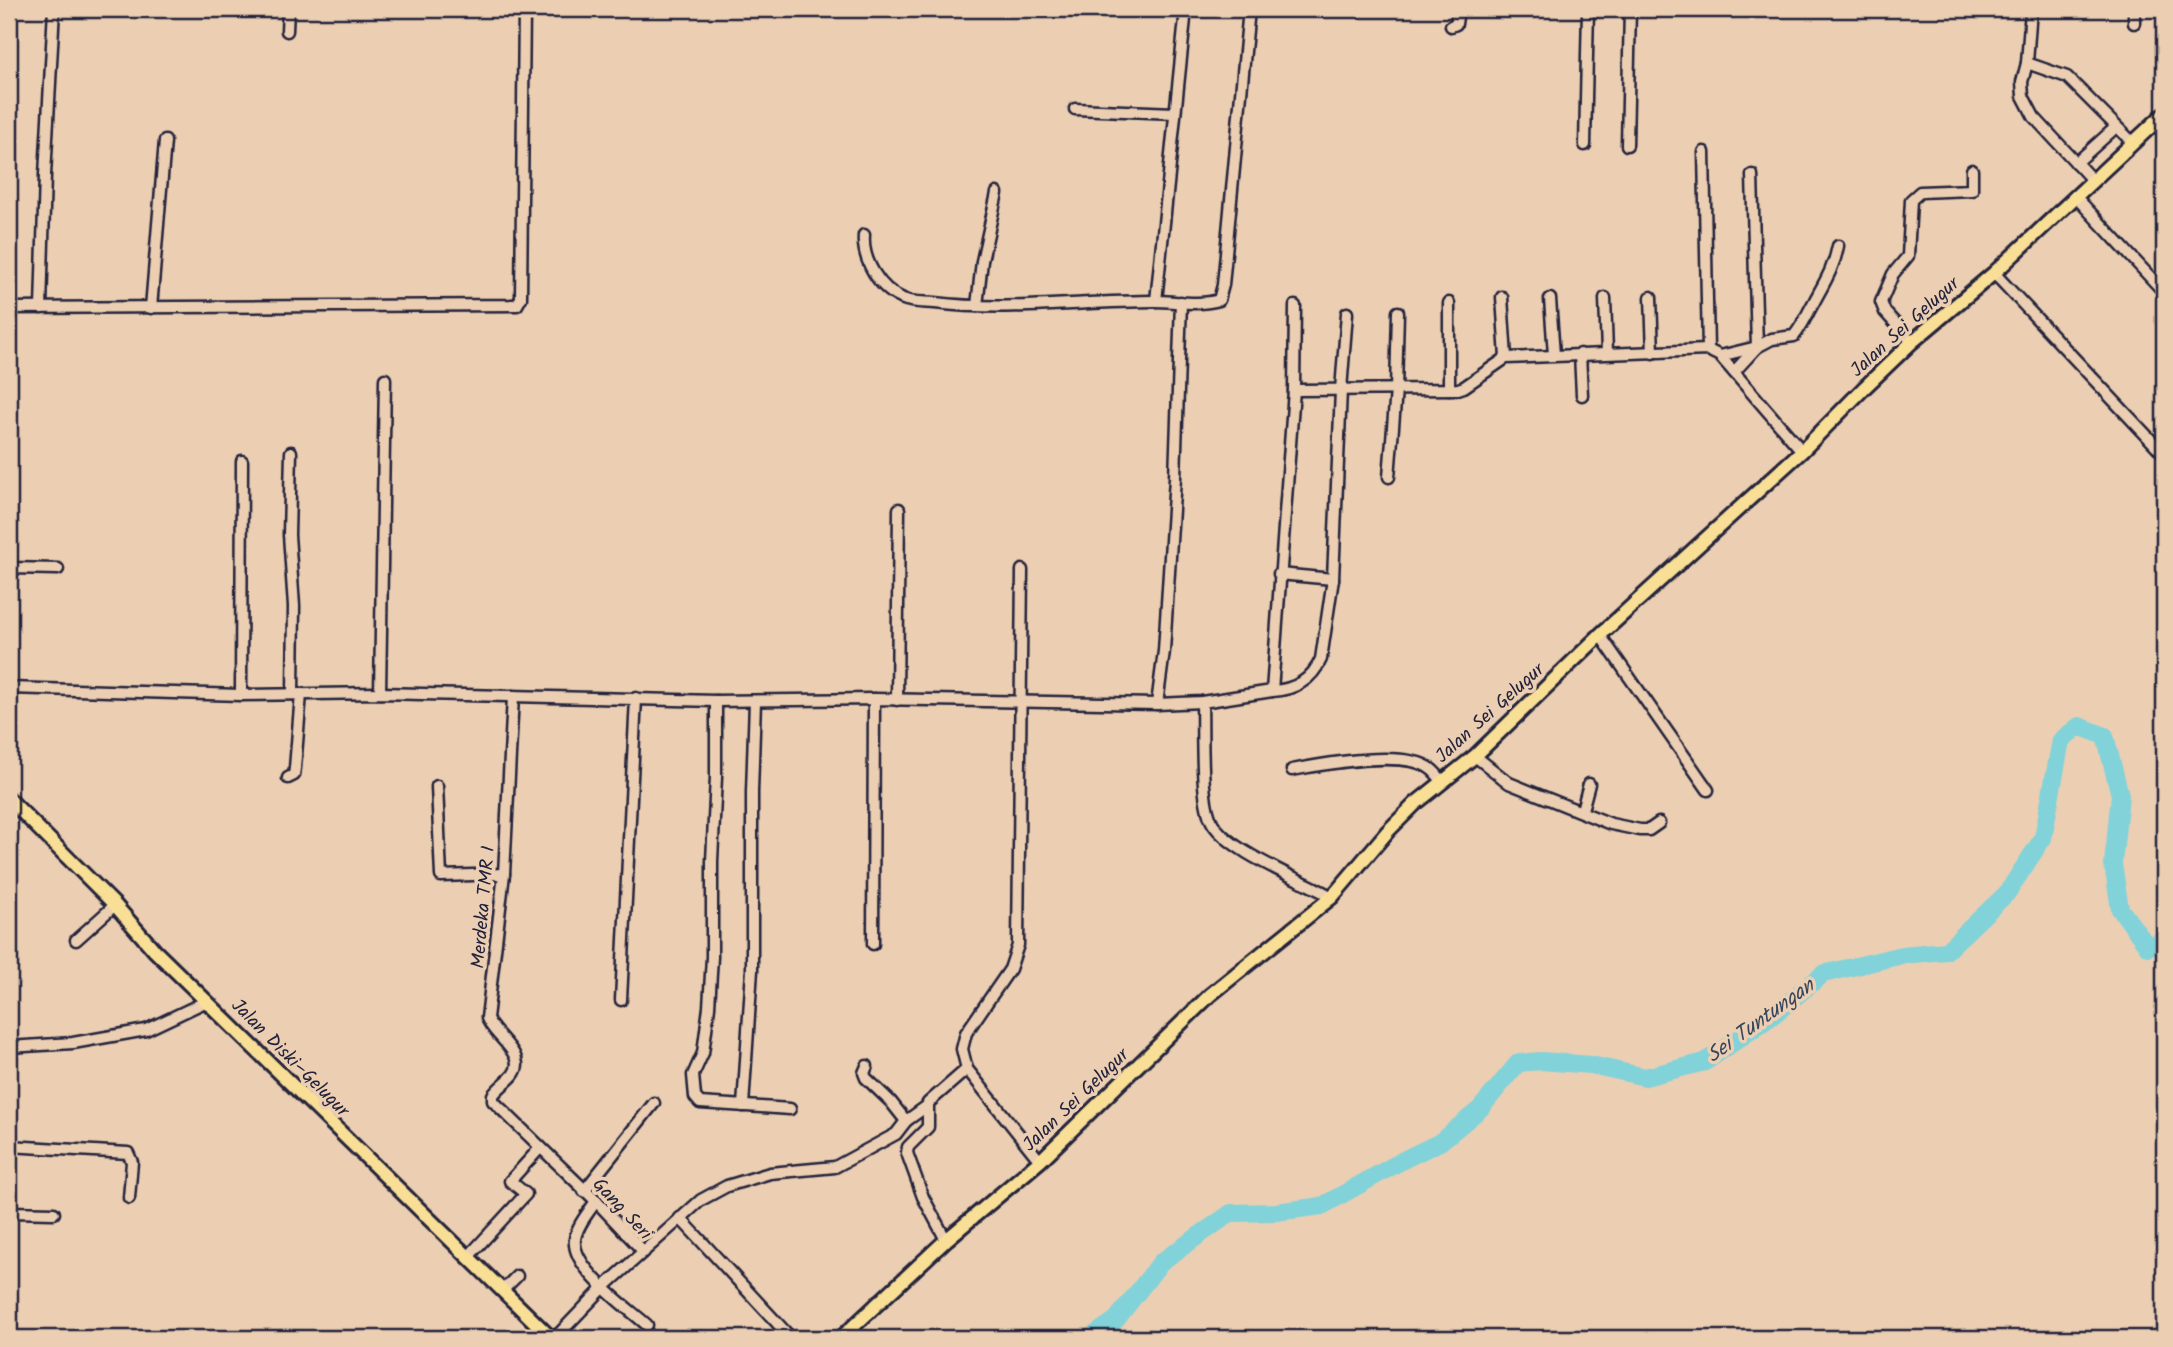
<svg xmlns="http://www.w3.org/2000/svg" width="2173" height="1347" viewBox="0 0 2173 1347" font-family="Kalam,sans-serif">
	<style>
		.lines { fill: none; stroke-linecap: round; stroke-linejoin: round }
		.river { stroke: #81d2d9; stroke-width: 18 }
		.minor-casing { stroke: #22223b; stroke-width: 15 }
		.major-casing { stroke: #22223b; stroke-width: 18 }
		.minor { stroke: #eccfb3; stroke-width: 10 }
		.major { stroke: #f9df96; stroke-width: 12 }
		.labels { text-anchor: middle; stroke-width: 7; stroke-linejoin: round; paint-order: stroke }
		.street-label { font-size: 19px; fill: #22223b; stroke: #eccfb3 }
		.water-label { font-size: 21px; font-style: italic; fill: #35455b; stroke: #eccfb3 }
	</style>
	<rect width="100%" height="100%" fill="#eccfb3"/>
	<filter id="ink" filterUnits="userSpaceOnUse"><feTurbulence type="fractalNoise" baseFrequency=".0143" numOctaves="2"/><feDisplacementMap in="SourceGraphic" scale="14" xChannelSelector="R" yChannelSelector="G"/><feConvolveMatrix kernelMatrix="1 2 1 2 8 2 1 2 1" color-interpolation-filters="sRGB"/></filter>
	<g filter="url(#ink)">
		<g class="lines">
			<polyline class="river" points="1090,1338 1116,1320 1161,1262 1231,1213 1276,1212 1322,1206 1405,1159 1440,1142 1480,1109 1518,1063 1541,1061 1591,1065 1645,1077 1705,1062 1772,1016 1823,974 1902,955 1946,951 2007,893 2043,838 2061,740 2079,726 2105,736 2120,795 2113,864 2120,909 2148,947 2164,939"/>
			<g class="minor-casing">
				<g id="minor">
					<polyline points="2031,9 2027,63 2022,82 2023,96 2034,117 2093,181"/>
					<polyline points="2134,9 2134,23"/>
					<polyline points="1451,26 1456,24 1458,9"/>
					<polyline points="287,31 288,9"/>
					<polyline points="2027,63 2067,77 2133,143"/>
					<polyline points="1075,109 1175,113"/>
					<polyline points="1585,145 1588,9"/>
					<polyline points="1627,145 1630,9"/>
					<polyline points="1704,152 1708,350"/>
					<polyline points="2076,163 2116,127"/>
					<polyline points="2075,196 2164,292"/>
					<path d="M864 235C862 260 879 289 903 299 912 303 925 302 935 303 1007 312 1082 301 1155 301 1175 301 1199 306 1219 300L1223 285 1249 9"/>
					<polyline points="1994,273 2164,454"/>
					<polyline points="1502,297 1506,358"/>
					<polyline points="1651,297 1653,353"/>
					<polyline points="1605,298 1607,352"/>
					<polyline points="1550,299 1554,355"/>
					<polyline points="1156,301 1186,9"/>
					<polyline points="977,306 982,261 997,193"/>
					<polyline points="9,308 517,305 521,298 524,9"/>
					<polyline points="41,308 45,175 54,9"/>
					<polyline points="151,308 165,141"/>
					<polyline points="1912,342 1885,312 1881,302 1893,274 1908,256 1911,200 1920,192 1972,190 1972,170"/>
					<polyline points="1580,354 1582,395"/>
					<path d="M1720 356 1757 347 1772 339 1794 336C1803 325 1807 314 1814 302 1824 283 1834 268 1838 246"/>
					<polyline points="1734,372 1757,347 1752,175"/>
					<polyline points="1449,389 1449,303"/>
					<polyline points="1294,390 1458,389 1464,387 1506,358 1708,350 1720,356 1802,451"/>
					<polyline points="291,452 289,535 294,606 293,694"/>
					<polyline points="1389,477 1396,390 1398,312"/>
					<polyline points="9,568 58,569"/>
					<polyline points="1022,570 1018,945 1010,969 966,1033 962,1049 967,1069 1040,1161"/>
					<polyline points="1279,574 1333,579 1341,390 1347,313"/>
					<polyline points="1600,635 1708,790"/>
					<polyline points="9,688 241,695 380,693 716,701 874,699 1157,704 1202,702 1272,691 1294,390 1295,306"/>
					<path d="M1272 691C1294 690 1312 680 1321 659L1333 579"/>
					<polyline points="380,693 385,379"/>
					<polyline points="241,695 242,461"/>
					<path d="M513 696 504 874 487 1018C492 1035 529 1055 513 1075 507 1082 499 1087 493 1095V1101L596 1201 644 1252"/>
					<polyline points="897,700 899,509"/>
					<polyline points="716,701 716,777 712,861 712,957 709,1007 703,1053 693,1075 695,1097 700,1103 790,1109"/>
					<path d="M1202 702C1203 731 1200 796 1211 820 1224 850 1303 880 1332 897"/>
					<polyline points="1157,704 1164,651 1175,478 1181,302"/>
					<polyline points="1475,756 1509,783 1611,824 1640,830 1649,830 1659,823"/>
					<path d="M1292 770C1323 764 1406 749 1431 769 1435 772 1439 777 1442 781"/>
					<polyline points="288,778 294,775 295,768 301,694"/>
					<polyline points="437,786 441,876 504,874"/>
					<polyline points="1582,810 1589,784"/>
					<polyline points="76,940 115,905"/>
					<polyline points="873,944 874,699"/>
					<polyline points="621,1000 636,698"/>
					<polyline points="9,1047 73,1043 146,1030 207,1001"/>
					<polyline points="867,1066 864,1073 866,1078 891,1102 906,1121"/>
					<polyline points="743,1106 752,970 752,792 755,701"/>
					<polyline points="9,1146 128,1153 132,1162 129,1198"/>
					<polyline points="584,1191 654,1103"/>
					<path d="M596 1201C589 1212 577 1225 575 1239 571 1268 627 1307 647 1325"/>
					<polyline points="9,1212 54,1213"/>
					<polyline points="680,1218 791,1338"/>
					<polyline points="946,1240 923,1197 907,1153 908,1147 928,1127 928,1103 967,1069"/>
					<polyline points="468,1257 526,1194 510,1181 540,1148"/>
					<polyline points="502,1291 517,1276"/>
					<polyline points="555,1338 604,1287 701,1200 727,1186 770,1173 835,1167 896,1134 906,1121 927,1106"/>
				</g>
			</g>
			<g class="major-casing">
				<g id="major">
					<polyline points="9,799 115,905 155,951 551,1338"/>
					<polyline points="841,1338 946,1240 1040,1161 1210,995 1332,897 1388,831 1415,804 1475,756 1600,635 1802,451 1865,387 1912,342 1994,273 2164,114"/>
				</g>
			</g>
			<use href="#minor" class="minor"/>
			<use href="#major" class="major"/>
		</g>
	</g>
	<g class="labels">
		<g class="street-label">
			<text transform="translate(1904 326) rotate(-42)" y="7">Jalan Sei Gelugur</text>
			<text transform="translate(1489 712) rotate(-42)" y="7">Jalan Sei Gelugur</text>
			<text transform="translate(482 907) rotate(-85)" y="7">Merdeka TMR I</text>
			<text transform="translate(291 1057) rotate(45)" y="7">Jalan Diski–Gelugur</text>
			<text transform="translate(1075 1099) rotate(-44)" y="7">Jalan Sei Gelugur</text>
			<text transform="translate(623 1208) rotate(47)" y="7">Gang Seri</text>
		</g>
		<g class="water-label">
			<text transform="translate(1760 1020) rotate(-36)" y="7">Sei Tuntungan</text>
		</g>
	</g>
	<rect width="2173" height="1347" fill="none" stroke="#eccfb3" stroke-width="35"/>
	<rect x="18" y="18" width="2138" height="1312" fill="none" stroke="#22223b" stroke-width="2.5" filter="url(#ink)"/>
</svg>
